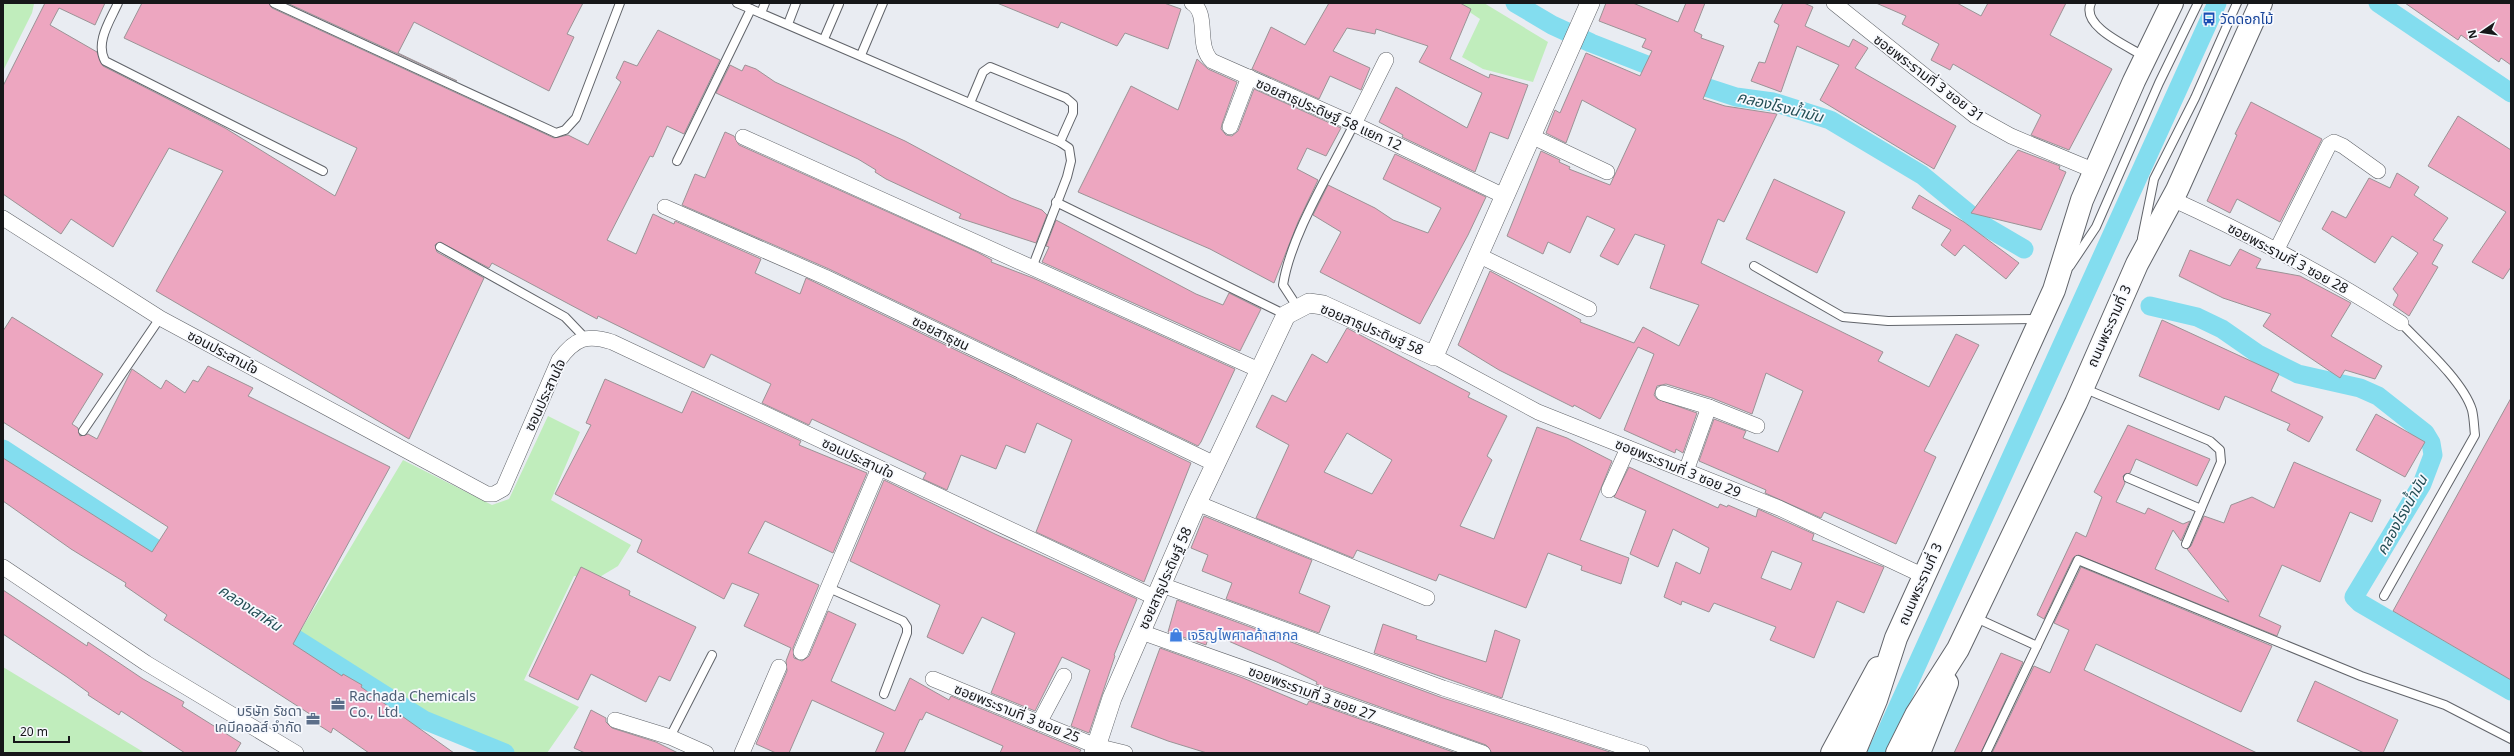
<svg xmlns="http://www.w3.org/2000/svg" width="2514" height="756" viewBox="0 0 2514 756" font-family="'Noto Sans','Noto Sans Thai',sans-serif">
	<style>
		.green { fill: #c0edbc }
		.lines { fill: none; stroke-linecap: round; stroke-linejoin: round }
		.canal { stroke: #83ddef; stroke-width: 19 }
		.building { fill: #eda6c0; stroke: #9b9396; fill-rule: evenodd }
		.service-casing { stroke: #61646a; stroke-width: 10 }
		.minor-casing { stroke: #61646a; stroke-width: 16 }
		.tertiary-casing { stroke: #61646a; stroke-width: 20 }
		.primary-casing { stroke: #61646a; stroke-width: 24 }
		.service { stroke: #fff; stroke-width: 8 }
		.minor { stroke: #fff; stroke-width: 15 }
		.tertiary { stroke: #fff; stroke-width: 19 }
		.primary { stroke: #fff; stroke-width: 22 }
		.labels { text-anchor: middle; stroke-width: 3.5; stroke-linejoin: round; paint-order: stroke }
		.transit-label { font-size: 14px; fill: #164399; stroke: #f7f9fe; text-anchor: start }
		.street-label { font-size: 14px; fill: #161719; stroke: #f7f9fe }
		.shop-label { font-size: 14px; fill: #366cbe; stroke: #f7f9fe; text-anchor: start }
		.service-label { font-size: 14px; fill: #4e5e75; stroke: #f7f9fe; text-anchor: start }
		.water-label { font-size: 15px; font-style: italic; fill: #244e55; stroke: #f7f9fe }
	</style>
	<rect width="100%" height="100%" fill="#e9ecf2"/>
	<g class="green">
		<polygon points="3,3 34,4 32,13 3,71"/>
		<polygon points="1456,3 1484,3 1548,42 1533,82 1483,69 1462,57 1480,19"/>
		<polygon points="548,416 580,432 551,500 631,545 618,566 598,578 574,576 524,680 579,707 547,753 513,753 415,711 298,635 403,460 492,505 509,499"/>
		<polygon points="3,667 145,753 3,753"/>
	</g>
	<g class="lines">
		<g class="canal">
			<polyline points="1515,3 1552,25 1591,43 1696,84 1736,97 1773,102 1830,120 1922,175 1983,225 2024,249"/>
			<polyline points="2378,3 2511,93"/>
			<polyline points="2150,306 2197,317 2222,329 2258,354 2298,374 2360,388 2378,396 2425,433 2431,443 2433,455 2422,484 2354,597 2360,603 2511,691"/>
			<polyline points="3,449 176,562"/>
			<polyline points="274,625 424,720 505,753"/>
			<polyline points="1877,753 2217,3"/>
		</g>
	</g>
	<g class="building">
		<polygon points="45,3 105,3 95,25 59,8 50,25 97,52 103,66 225,128 335,196 357,148 124,38 142,3 269,3 272,8 554,138 568,135 588,145 621,82 616,78 624,61 637,66 658,30 720,60 684,134 667,126 653,157 650,156 607,240 636,254 653,214 674,224 675,221 761,259 755,273 800,294 806,278 1191,463 1144,582 1036,532 1072,440 1037,423 1025,453 1006,445 996,469 961,455 947,490 923,479 926,473 812,419 809,425 762,403 771,384 711,354 704,368 598,316 597,319 492,263 489,268 440,242 435,245 437,252 484,278 409,439 156,291 223,171 169,148 113,247 71,219 61,234 3,194 3,86"/>
		<polygon points="287,3 583,3 567,34 574,37 549,91 414,22 398,53 457,81"/>
		<polygon points="997,3 1164,3 1181,9 1168,49 1125,33 1117,46 1061,22 1058,28"/>
		<polygon points="1329,3 1460,3 1471,9 1450,59 1489,78 1490,74 1528,85 1508,139 1490,132 1475,172 1402,137 1403,135 1379,122 1396,87 1467,128 1482,93 1419,62 1428,46 1376,29 1375,34 1347,28 1333,51 1370,68 1361,90 1330,76 1319,99 1252,69 1271,27 1305,45"/>
		<polygon points="1606,3 1633,3 1678,22 1686,3 1705,3 1694,31 1702,35 1701,38 1724,46 1703,99 1725,106 1777,114 1724,222 1718,219 1701,263 1883,352 1878,361 1929,387 1956,334 1979,345 1924,451 1936,457 1896,544 1824,512 1821,518 1765,493 1766,490 1699,461 1714,419 1746,431 1743,438 1778,452 1803,391 1766,373 1752,414 1712,398 1666,384 1657,386 1654,395 1657,399 1697,413 1683,453 1676,449 1675,453 1624,430 1654,354 1638,347 1600,419 1574,405 1573,407 1499,370 1458,345 1490,271 1572,315 1581,320 1580,322 1634,343 1643,327 1679,346 1699,305 1650,288 1665,245 1635,234 1618,265 1600,256 1615,229 1587,216 1570,253 1548,242 1543,254 1507,236 1541,151 1560,160 1559,162 1570,167 1569,169 1610,185 1636,129 1582,100 1566,143 1546,133 1555,110 1560,113 1586,53 1640,76 1652,51 1642,47 1646,39 1599,21"/>
		<polygon points="1783,3 1804,3 1813,7 1805,26 1849,47 1853,39 1868,48 1855,68 1956,126 1934,169 1820,100 1839,65 1797,46 1781,92 1751,81 1759,62 1765,63 1779,25 1774,22"/>
		<polygon points="1876,3 1957,3 1981,16 1988,3 2066,3 2050,35 2112,69 2069,150 2031,135 2041,115 1953,64 1950,70 1931,60 1939,44 1902,24 1906,16"/>
		<polygon points="2405,3 2511,3 2511,65 2501,58 2499,62 2461,35 2458,40"/>
		<polygon points="1197,59 1208,69 1237,82 1222,124 1221,129 1226,135 1232,136 1238,131 1254,89 1341,128 1326,156 1307,148 1297,169 1318,180 1298,222 1274,283 1210,249 1078,192 1131,86 1178,110"/>
		<polygon points="730,65 742,71 745,65 756,69 775,82 905,141 1011,198 1042,210 1047,215 1036,243 959,218 961,214 886,179 875,172 876,170 858,159 716,93"/>
		<polygon points="2251,102 2322,139 2280,222 2237,199 2230,213 2207,201 2237,135 2235,134"/>
		<polygon points="2458,116 2511,150 2511,267 2503,279 2472,262 2506,212 2428,166"/>
		<polygon points="725,132 734,136 739,145 977,252 992,260 991,262 1033,278 1235,369 1201,442 1198,446 829,269 682,205 695,174 705,178"/>
		<polygon points="2018,150 2060,166 2059,169 2066,172 2041,230 1971,213"/>
		<polygon points="1395,154 1486,197 1468,235 1420,324 1320,272 1341,232 1313,215 1328,185 1375,208 1393,220 1428,233 1441,208 1383,179"/>
		<polygon points="2397,173 2419,187 2414,195 2448,218 2433,240 2443,245 2432,264 2438,267 2409,316 2393,305 2398,295 2393,289 2418,253 2392,236 2375,263 2322,229 2332,211 2346,218 2369,178 2390,188"/>
		<polygon points="1774,179 1845,212 1817,273 1746,239"/>
		<polygon points="1919,195 1964,222 2019,263 2006,279 1964,245 1955,256 1941,245 1951,230 1912,208"/>
		<polygon points="1056,220 1196,294 1223,305 1229,293 1261,309 1240,351 1042,262 1049,247 1046,246"/>
		<polygon points="2240,249 2261,259 2256,268 2300,276 2351,303 2331,336 2382,366 2375,379 2345,370 2340,378 2263,326 2271,314 2223,298 2179,276 2190,250 2230,266"/>
		<polygon points="12,317 103,374 72,424 78,428 80,436 88,434 97,439 132,369 161,389 166,380 185,393 193,380 198,382 208,366 253,388 248,396 390,467 293,644 342,676 343,674 362,685 361,687 454,753 369,753 333,728 331,733 314,722 316,718 164,620 167,615 125,586 126,583 71,549 3,501 3,458 152,552 168,527 3,422 3,331"/>
		<polygon points="2162,320 2279,374 2271,391 2323,417 2309,442 2287,430 2290,424 2225,396 2219,410 2139,376"/>
		<path d="M1347 328 1470 393 1468 397 1507 416 1487 456 1492 460 1460 526 1494 539 1537 427 1567 438 1612 461 1580 540 1629 558 1621 584 1581 570 1582 566 1548 553 1526 608 1439 574 1436 581 1357 550 1353 558 1256 518 1289 445 1256 427 1272 395 1286 402 1312 354 1327 363ZM1347 433 1392 460 1372 494 1324 472Z"/>
		<polygon points="605,379 682,413 692,391 801,441 799,445 867,473 833,553 765,521 748,553 819,585 793,648 794,658 802,661 809,656 828,611 856,624 831,681 895,711 910,678 949,700 951,696 1081,750 1079,753 1000,753 1003,746 926,712 922,720 920,719 904,753 875,753 884,733 812,700 789,753 776,753 756,744 787,671 786,661 791,648 744,626 759,594 732,583 724,599 637,552 642,540 555,494 591,425 586,423"/>
		<polygon points="2511,398 2511,680 2393,611"/>
		<polygon points="2376,414 2425,442 2405,477 2356,450"/>
		<polygon points="2128,425 2210,459 2197,486 2136,459 2130,473 2123,476 2125,483 2116,502 2145,514 2148,508 2183,524 2190,521 2181,541 2173,530 2155,569 2229,602 2187,549 2191,546 2204,516 2224,523 2231,505 2252,497 2274,508 2294,462 2381,500 2372,522 2350,512 2320,582 2282,565 2259,616 2281,626 2277,636 2078,555 2073,558 2044,619 2037,615 2076,532 2086,537 2102,497 2094,492"/>
		<path d="M1629 467 1718 508 1720 504 1727 507 1728 505 1756 517 1758 509 1814 534 1812 540 1884 567 1864 613 1837 601 1814 658 1770 640 1776 627 1714 603 1709 612 1682 601 1681 605 1664 597 1676 562 1700 574 1709 548 1673 529 1658 567 1630 554 1646 511 1614 497ZM1772 551 1802 563 1791 590 1761 578Z"/>
		<polygon points="884,480 995,534 1137,599 1114,655 1115,656 1089,733 1071,726 1090,670 1062,657 1035,711 991,693 1015,633 982,617 963,654 927,637 940,605 850,561"/>
		<polygon points="1204,516 1312,560 1299,593 1330,606 1319,633 1226,599 1232,583 1202,571 1208,555 1191,548"/>
		<polygon points="581,567 630,591 629,595 696,627 670,681 659,676 646,702 591,674 578,700 529,676"/>
		<polygon points="2081,567 2272,646 2241,712 2096,644 2084,670 2257,753 1992,753 2034,666 2050,673 2069,630 2054,623"/>
		<polygon points="3,590 87,646 88,642 143,679 184,702 182,706 241,743 235,753 185,753 121,711 119,715 88,695 89,693 67,677 3,634"/>
		<polygon points="1177,600 1440,697 1613,753 1492,753 1486,745 1316,684 1317,682 1279,663 1210,633 1206,645 1168,632"/>
		<polygon points="1383,624 1417,636 1416,639 1486,662 1495,630 1520,640 1502,698 1374,653"/>
		<polygon points="1160,648 1243,678 1307,705 1309,701 1456,753 1207,753 1168,741 1131,727"/>
		<polygon points="2001,653 2023,662 1981,753 1954,753"/>
		<polygon points="2315,681 2398,720 2383,753 2364,753 2297,721"/>
		<polygon points="591,710 606,718 606,722 612,728 656,742 678,753 585,753 574,748"/>
	</g>
	<g class="lines">
		<g class="service-casing">
			<g id="service">
				<path d="M118 3C110 21 95 42 105 61L323 171"/>
				<polyline points="274,3 556,133 565,130 576,118 620,3"/>
				<polyline points="737,3 1060,142 1069,148 1071,161 1067,177 1032,268"/>
				<path d="M2091 3C2080 27 2130 47 2145 57"/>
				<polyline points="761,13 765,3"/>
				<polyline points="788,24 796,3"/>
				<polyline points="824,39 839,4"/>
				<polyline points="861,55 883,3"/>
				<polyline points="970,103 983,72 990,67 1066,98 1073,104 1073,113 1060,142"/>
				<polyline points="677,161 751,9"/>
				<polyline points="1056,202 1286,315"/>
				<polyline points="2142,238 2154,179 2195,98 2237,3"/>
				<polyline points="440,247 565,317 586,339"/>
				<polyline points="1754,266 1843,317 1888,321 2040,319"/>
				<polyline points="2070,266 2096,227 2159,83 2198,3"/>
				<path d="M1298 308 1283 285C1291 234 1331 171 1354 124"/>
				<polyline points="2083,388 2210,441 2220,450 2221,462 2186,544"/>
				<polyline points="83,431 160,318"/>
				<polyline points="2128,478 2201,509"/>
				<polyline points="829,588 903,621 907,627 907,633 884,694"/>
				<path d="M2384 596 2475 435C2474 427 2474 418 2472 410 2463 381 2422 345 2401 323"/>
				<polyline points="1974,617 2037,646"/>
				<polyline points="670,737 712,655"/>
				<polyline points="1986,753 2078,560 2361,676 2445,705 2511,739"/>
			</g>
		</g>
		<g class="minor-casing">
			<g id="minor">
				<path d="M1192 3C1210 14 1195 45 1212 61L1354 124 1504 196"/>
				<polyline points="1834,3 1975,116 2011,136 2095,171"/>
				<polyline points="1354,124 1386,60"/>
				<polyline points="1230,127 1249,77"/>
				<polyline points="1531,136 1607,172"/>
				<polyline points="743,137 1259,370"/>
				<path d="M2172 199C2251 235 2328 276 2401 323"/>
				<polyline points="665,207 825,277 1215,464"/>
				<path d="M3 218 160 318 487 494H494L503 489 559 360C575 338 587 334 612 342L1156 598"/>
				<polyline points="2276,251 2329,145 2334,142 2343,146 2378,171"/>
				<polyline points="1478,255 1589,309"/>
				<polyline points="1434,356 1538,412 1779,508 1924,576"/>
				<polyline points="1663,393 1709,407 1686,471"/>
				<polyline points="1709,407 1757,426"/>
				<polyline points="1609,490 1628,448"/>
				<polyline points="1197,503 1427,598"/>
				<polyline points="3,567 146,663 296,753"/>
				<polyline points="1162,585 1443,688 1642,753"/>
				<polyline points="1141,632 1483,753"/>
				<polyline points="801,652 879,468"/>
				<polyline points="933,679 1096,746 1125,753"/>
				<polyline points="615,720 670,737 706,753"/>
				<polyline points="1039,723 1064,676"/>
				<polyline points="742,753 779,667"/>
			</g>
		</g>
		<g class="tertiary-casing">
			<polyline id="tertiary" points="1094,753 1112,698 1197,503 1286,315 1309,303 1323,305 1434,356 1590,3"/>
		</g>
		<g class="primary-casing">
			<g id="primary">
				<polyline points="1832,753 1878,668"/>
				<polyline points="1854,753 1876,700 1896,638 2054,290 2082,200 2134,81 2172,3"/>
				<polyline points="1897,753 1916,715 1958,649 2076,403 2137,264 2177,190 2261,3"/>
				<polyline points="1919,753 1947,683"/>
			</g>
		</g>
		<use href="#service" class="service"/>
		<use href="#minor" class="minor"/>
		<use href="#tertiary" class="tertiary"/>
		<use href="#primary" class="primary"/>
	</g>
	<defs>
		<g id="bus-bare" transform="scale(1.08)"><path d="M-5-6H5V4H4V6H2V4H-2V6H-4V4H-5ZM-3.5-4V0h7V-4ZM-3.5 1.2v1.5H-2V1.2ZM2 1.2v1.5H3.5V1.2Z" fill="#1a4fb4" stroke="#f7f9fe" stroke-width="2.5" paint-order="stroke"/></g>
		<g id="shop-bare" transform="scale(1.08)"><path d="M-5-2.5h2.3a2.7 3.5 0 0 1 5.4 0H5L5.5 6h-11ZM-1.5-2.5h3a1.5 2.3 0 0 0-3 0Z" fill="#3f7fe0" stroke="#f7f9fe" stroke-width="2.5" paint-order="stroke"/></g>
		<g id="office-bare" transform="scale(1.08)"><path d="M-6-3h4V-5.5h4V-3h4V5H-6ZM-1-4.5V-3h2v-1.5ZM-6 0V1H6V0Z" fill="#5c6f8a" stroke="#f7f9fe" stroke-width="2.5" paint-order="stroke"/></g>
	</defs>
	<g fill-rule="evenodd">
		<use href="#bus-bare" x="2209" y="19"/>
		<use href="#shop-bare" x="1176" y="635"/>
		<use href="#office-bare" x="338" y="704"/>
		<use href="#office-bare" x="313" y="719"/>
	</g>
	<g class="labels">
		<g class="transit-label">
			<text x="2220" y="24">วัดดอกไม้</text>
		</g>
		<g class="street-label">
			<text transform="translate(1929 78) rotate(37)" y="5">ซอยพระรามที่ 3 ซอย 31</text>
			<text transform="translate(1329 114) rotate(24)" y="5">ซอยสาธุประดิษฐ์ 58 แยก 12</text>
			<text transform="translate(2288 258) rotate(28)" y="5">ซอยพระรามที่ 3 ซอย 28</text>
			<text transform="translate(2109 326) rotate(-66)" y="5">ถนนพระรามที่ 3</text>
			<text transform="translate(1372 329) rotate(23)" y="5">ซอยสาธุประดิษฐ์ 58</text>
			<text transform="translate(941 333) rotate(26)" y="5">ซอยสาธุชน</text>
			<text transform="translate(223 352) rotate(28)" y="5">ซอนประสานใจ</text>
			<text transform="translate(545 395) rotate(-65)" y="5">ซอนประสานใจ</text>
			<text transform="translate(858 458) rotate(25)" y="5">ซอนประสานใจ</text>
			<text transform="translate(1678 468) rotate(22)" y="5">ซอยพระรามที่ 3 ซอย 29</text>
			<text transform="translate(1165 578) rotate(-66)" y="5">ซอยสาธุประดิษฐ์ 58</text>
			<text transform="translate(1920 584) rotate(-66)" y="5">ถนนพระรามที่ 3</text>
			<text transform="translate(1312 693) rotate(20)" y="5">ซอยพระรามที่ 3 ซอย 27</text>
			<text transform="translate(1017 713) rotate(22)" y="5">ซอยพระรามที่ 3 ซอย 25</text>
		</g>
		<g class="shop-label">
			<text x="1187" y="640">เจริญไพศาลค้าสากล</text>
		</g>
		<g class="service-label">
			<text x="349" y="701">Rachada Chemicals<tspan x="349" dy="16">Co., Ltd.</tspan></text>
			<text x="302" y="716" text-anchor="end">บริษัท รัชดา<tspan x="302" dy="16">เคมีคอลส์ จำกัด</tspan></text>
		</g>
		<g class="water-label">
			<text transform="translate(1780 107) rotate(14)" y="5">คลองโรงน้ำมัน</text>
			<text transform="translate(2402 515) rotate(-61)" y="5">คลองโรงน้ำมัน</text>
			<text transform="translate(250 608) rotate(33)" y="5">คลองเสาหิน</text>
		</g>
	</g>
	<rect width="2514" height="756" fill="none" stroke="#161719" stroke-width="8"/>
	<g transform="translate(2482 32) rotate(257)" stroke="#f7f9fe" stroke-width="3" paint-order="stroke">
	<path d="M0-3L7 15L0 10L-7 15Z" fill="#161719"/>
	<text y="-6" font-size="11" font-weight="bold" text-anchor="middle" fill="#161719">N</text>
	</g>
	<path d="M14 736v6h55v-6" fill="none" stroke="#161719" stroke-width="2"/>
	<text x="20" y="736" font-size="12" fill="#161719" stroke="#f7f9fe" stroke-width="3" paint-order="stroke">20 m</text>
</svg>
